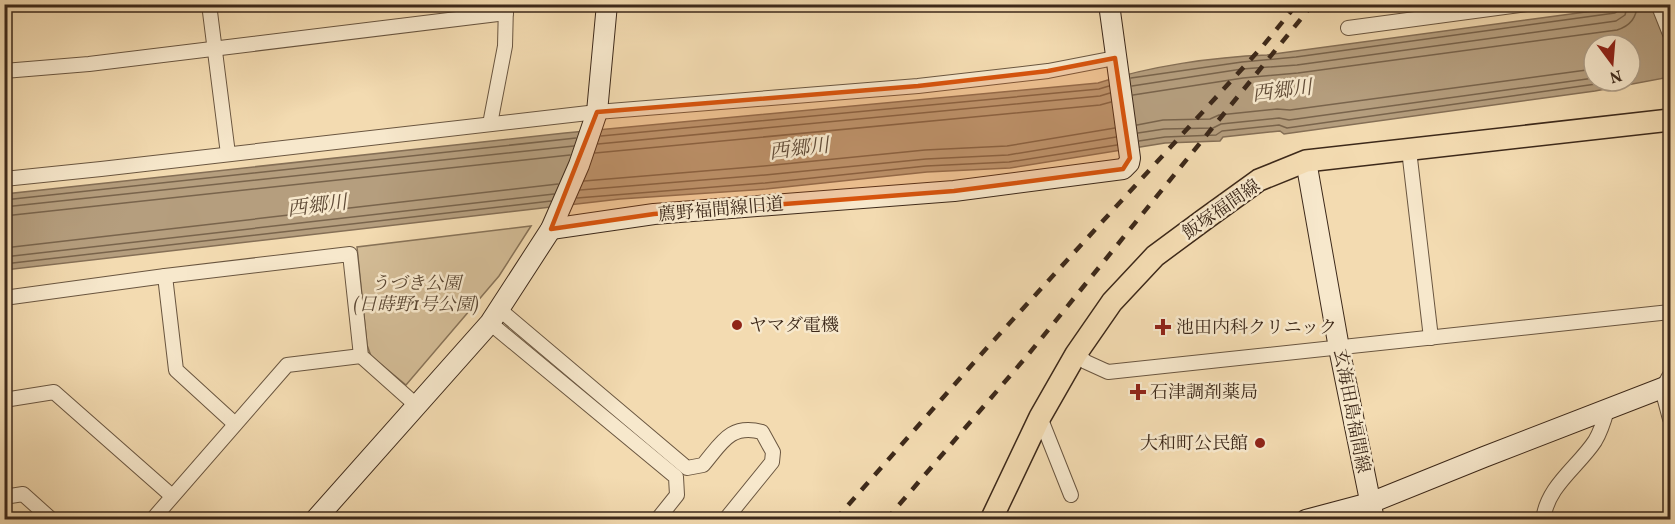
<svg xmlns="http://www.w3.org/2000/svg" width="1675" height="524" viewBox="0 0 1675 524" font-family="Vollkorn,'Noto Serif JP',serif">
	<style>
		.green { fill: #d4bd97; stroke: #887358; stroke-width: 1.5 }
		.water { fill: #b59e7e; stroke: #856f56; stroke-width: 1.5; fill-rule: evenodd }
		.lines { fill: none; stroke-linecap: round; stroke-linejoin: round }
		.shore { stroke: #79644c; stroke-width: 1.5 }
		.street-casing { stroke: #6a5640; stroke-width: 16 }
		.secondary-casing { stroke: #3d291a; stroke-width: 22 }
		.primary-casing { stroke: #3d291a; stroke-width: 24 }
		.street { stroke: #f7e8cc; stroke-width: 14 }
		.secondary { stroke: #f7e8cc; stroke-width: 20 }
		.primary { stroke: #f3dbb1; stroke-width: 21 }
		.rail { stroke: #3d291a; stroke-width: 4.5; stroke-dasharray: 10 10; stroke-linecap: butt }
		.marked { fill: #d7540d; fill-opacity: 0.2; stroke: #d7540d; stroke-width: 4.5; stroke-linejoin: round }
		.poi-dot { fill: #8f2418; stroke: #f7e8cc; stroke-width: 2 }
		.labels { text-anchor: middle; stroke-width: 5; stroke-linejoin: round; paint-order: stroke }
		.street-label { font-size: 18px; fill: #3d291a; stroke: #f7e8cc }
		.park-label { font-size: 18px; font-style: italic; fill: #5b4733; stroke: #f7e8cc }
		.poi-label { font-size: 18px; fill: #3d291a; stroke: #f7e8cc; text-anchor: start }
		.water-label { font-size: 20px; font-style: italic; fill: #614c38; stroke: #f7e8cc }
	</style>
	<rect width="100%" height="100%" fill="#f3dbb1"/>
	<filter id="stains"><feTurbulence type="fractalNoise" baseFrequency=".00333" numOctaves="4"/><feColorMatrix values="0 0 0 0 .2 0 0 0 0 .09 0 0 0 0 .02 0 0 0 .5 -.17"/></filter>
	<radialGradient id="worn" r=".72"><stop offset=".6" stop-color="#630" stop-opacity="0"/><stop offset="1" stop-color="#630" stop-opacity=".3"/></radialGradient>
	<polygon class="green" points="531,226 499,276 406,385 371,356 367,345 357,247"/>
	<path class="water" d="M1638 5H1670V77L1595 91 1284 134 1280 131 1223 137 1220 141 1165 143 1010 168 927 172 766 189 620 199 5 270V194L565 133 1098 83C1150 66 1213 57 1267 55ZM1594 45H1630V81H1594Z"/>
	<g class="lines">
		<g class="shore">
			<polyline points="1131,78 1242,62 1296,57 1615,13 1619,10 1621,4"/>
			<polyline points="1132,86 1242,69 1297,65 1616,21 1625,15 1628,4"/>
			<path d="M1133 95 1243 78 1298 73 1617 30C1630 26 1637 18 1637 4"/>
			<polyline points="1137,125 1163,120 1210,119 1219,115 1277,109 1290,110 1594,69"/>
			<polyline points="1138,133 1164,129 1213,128 1221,124 1279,118 1289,120 1594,78"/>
			<polyline points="601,136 1099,89 1109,86"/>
			<polyline points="1139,141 1165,137 1216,135 1222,131 1279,125 1287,128 1617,81"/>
			<polyline points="598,144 1100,96 1110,93"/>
			<polyline points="595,153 1100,105 1111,102"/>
			<polyline points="584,181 764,166 925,150 1007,146 1115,128"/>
			<polyline points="580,190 765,175 926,159 1008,155 1116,137"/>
			<polyline points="577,198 765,183 926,166 1009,162 1117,145"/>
			<polyline points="4,200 576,138"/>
			<polyline points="4,207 574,146"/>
			<polyline points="4,216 570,155"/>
			<polyline points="4,248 558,184"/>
			<polyline points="4,257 554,194"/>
			<polyline points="4,264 551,201"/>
		</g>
		<g class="street-casing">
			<g id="street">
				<polyline points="209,4 228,154"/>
				<polyline points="1166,4 1178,4"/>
				<polyline points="1658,4 1670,34"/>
				<polyline points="1348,28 1527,4"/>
				<polyline points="4,71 89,64 506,13"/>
				<polyline points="490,124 505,46 506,5"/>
				<polyline points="1409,150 1431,338"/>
				<polyline points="4,179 101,169 597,112 918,86 1048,71 1115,58"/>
				<polyline points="165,276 176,370 235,424"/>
				<polyline points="4,298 165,276 350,254 361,356 416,405"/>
				<path d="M500 310 687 468 703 465C721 444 730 423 762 432L773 452 772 462 725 520"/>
				<polyline points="490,323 676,477 677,495 657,520"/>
				<polyline points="1076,354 1086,362 1108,372 1670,312"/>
				<polyline points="1670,375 1662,389 1670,419"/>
				<polyline points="4,400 54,392 172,496"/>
				<polyline points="1040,417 1071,495"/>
				<polyline points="4,497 23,494 52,520"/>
				<polyline points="152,520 287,365 361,356"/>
				<path d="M1543 520C1547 486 1578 467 1595 441 1601 431 1604 421 1607 410"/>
			</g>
		</g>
		<g class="secondary-casing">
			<g id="secondary">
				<polyline points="1306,161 1339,348 1374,520"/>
				<polyline points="551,229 654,214 954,191 1123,169 1129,163 1130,158 1109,4"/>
				<polyline points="315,520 490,323 551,229 579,165 597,112 607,4"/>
				<polyline points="1306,520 1370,503 1484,457 1670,385"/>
			</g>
		</g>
		<g class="primary-casing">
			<polyline id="primary" points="991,520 1040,417 1076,354 1112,302 1155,256 1205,219 1259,180 1306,161 1670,120"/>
		</g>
		<use href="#street" class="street"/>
		<use href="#secondary" class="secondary"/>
		<use href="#primary" class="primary"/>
		<g class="rail">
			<polyline points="835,520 985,350 1262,47 1297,4"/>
			<polyline points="886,520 1027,356 1313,4"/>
		</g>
	</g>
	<path class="marked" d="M1115 58 1130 158 1123 169 954 191 654 214 551 229 597 112 918 86 1048 71Z"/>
	<g class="poi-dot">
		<circle cx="737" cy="325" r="6"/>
		<path d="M1160 318h6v6h6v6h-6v6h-6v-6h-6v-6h6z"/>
		<path d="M1135 383h6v6h6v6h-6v6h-6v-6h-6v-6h6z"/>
		<circle cx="1260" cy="443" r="6"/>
	</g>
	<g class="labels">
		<g class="street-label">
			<text transform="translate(721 209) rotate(-5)" y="6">薦野福間線旧道</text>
			<text transform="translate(1221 209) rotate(-35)" y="6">飯塚福間線</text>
			<text transform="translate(1352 411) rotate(79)" y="6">玄海田島福間線</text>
		</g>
		<g class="park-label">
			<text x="416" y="289">うづき公園<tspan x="416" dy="21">(日蒔野1号公園)</tspan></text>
		</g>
		<g class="poi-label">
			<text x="749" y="331">ヤマダ電機</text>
			<text x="1176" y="333">池田内科クリニック</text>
			<text x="1150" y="398">石津調剤薬局</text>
			<text x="1248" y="449" text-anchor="end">大和町公民館</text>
		</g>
		<g class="water-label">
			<text transform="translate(1282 90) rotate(-7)" y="7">西郷川</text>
			<text transform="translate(799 148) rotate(-7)" y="7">西郷川</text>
			<text transform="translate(317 205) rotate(-7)" y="7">西郷川</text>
		</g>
	</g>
	<rect width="1675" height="524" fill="none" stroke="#f3dbb1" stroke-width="24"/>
	<rect x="6" y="6" width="1663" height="512" fill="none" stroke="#3d291a" stroke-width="3"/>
	<rect x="12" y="12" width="1651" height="500" fill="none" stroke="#3d291a" stroke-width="1.5"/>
	<g transform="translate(1612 63) rotate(164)"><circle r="28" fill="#f7e8cc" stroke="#ad9c85" stroke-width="1.5"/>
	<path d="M0-4.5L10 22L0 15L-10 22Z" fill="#8f2418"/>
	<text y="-9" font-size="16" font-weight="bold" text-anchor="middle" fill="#3d291a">N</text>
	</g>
	<rect width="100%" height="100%" filter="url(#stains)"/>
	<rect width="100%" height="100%" fill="url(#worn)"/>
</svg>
